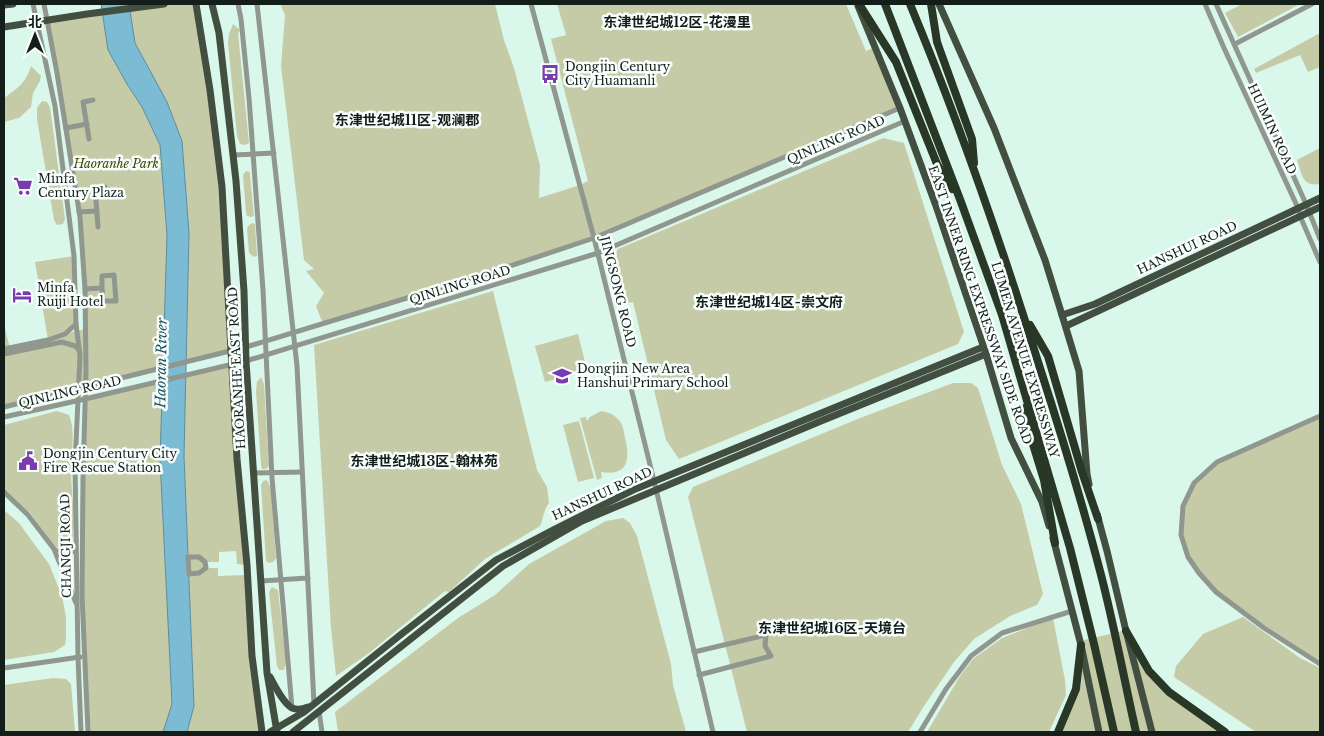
<svg xmlns="http://www.w3.org/2000/svg" width="1324" height="736" viewBox="0 0 1324 736" font-family="'Libre Baskerville','Noto Sans SC',serif">
	<style>
		.green { fill: #c6cba7 }
		.water { fill: #7bbbd4; stroke: #5c8c9c }
		.lines { fill: none; stroke-linecap: round; stroke-linejoin: round }
		.minor { stroke: #8f978e; stroke-width: 5 }
		.major { stroke: #424f40; stroke-width: 7 }
		.highway { stroke: #283726; stroke-width: 8 }
		.labels { text-anchor: middle; stroke-width: 5; stroke-linejoin: round; paint-order: stroke }
		.poi-label { font-size: 12px; fill: #131e1a; stroke: #f8fefc; text-anchor: start }
		.street-label { font-size: 12px; fill: #131e1a; stroke: #f8fefc }
		.park-label { font-size: 12px; font-style: italic; fill: #414703; stroke: #f8fefc }
		.neighbourhood-label { font-size: 14px; font-weight: bold; fill: #131e1a; stroke: #f8fefc }
		.water-label { font-size: 14px; font-style: italic; fill: #1b5062; stroke: #f8fefc }
	</style>
	<rect width="100%" height="100%" fill="#daf7eb"/>
	<g class="green">
		<polygon points="164,4 196,4 222,187 232,351 186,361 189,233 182,141 167,102 135,43 129,8"/>
		<polygon points="282,4 495,4 504,40 514,68 540,165 539,198 580,185 588,181 551,39 566,35 557,4 846,4 866,51 875,47 900,108 594,238 323,324 316,306 324,293 306,271 314,269 304,260 281,66 285,15 281,6"/>
		<polygon points="1242,4 1300,4 1238,37 1225,13"/>
		<polygon points="102,12 108,50 127,84 142,107 160,145 167,235 163,367 4,407 4,329 5,329 10,348 48,340 35,262 74,256 76,324 67,333 85,329 80,217 47,21"/>
		<polygon points="233,24 240,30 238,33 249,143 245,145 240,144 237,136 228,43 229,34"/>
		<polygon points="1320,33 1320,67 1308,72 1300,55 1256,73 1254,69"/>
		<path d="M31 66 41 76 40 81 33 93 31 107 19 118 4 122V98C18 88 26 83 31 66Z"/>
		<polygon points="42,101 47,102 50,107 65,219 63,224 57,225 54,220 37,119 37,108"/>
		<polygon points="883,138 904,143 964,332 958,344 679,459 666,440 633,302 623,304 619,282 613,260 618,249"/>
		<path d="M1320 148V184C1302 187 1302 174 1297 160Z"/>
		<polygon points="246,171 250,172 250,176 254,216 251,217 247,216 246,212 243,175"/>
		<polygon points="252,223 255,224 257,256 254,257 249,253 247,229 248,226"/>
		<path d="M493 291 537 470 547 487 549 503C543 511 544 517 540 526L485 559 449 592 445 591 369 653 336 676 331 628 314 345Z"/>
		<polygon points="578,334 587,370 545,382 535,346"/>
		<polygon points="233,364 247,565 237,564 236,551 219,552 219,562 206,562 206,568 218,568 218,576 246,575 262,732 187,732 194,706 184,456 185,376"/>
		<polygon points="261,377 264,384 269,466 266,469 262,469 261,465 256,391 257,382"/>
		<polygon points="163,381 160,459 172,704 163,732 88,732 82,595 85,399"/>
		<polygon points="953,383 971,383 978,388 1002,465 1021,504 1043,594 1037,605 1010,616 974,639 954,662 924,706 908,732 747,732 688,497 693,487 860,418"/>
		<path d="M57 411 69 415C76 431 71 452 71 469 71 495 77 522 71 547L63 550 54 546 31 514 4 491V425Z"/>
		<path d="M601 411C608 412 613 414 618 419 623 424 624 431 625 438 630 458 629 477 601 472L602 478 597 480 580 418 586 417 587 421 590 417Z"/>
		<polygon points="1320,416 1320,664 1216,592 1188,557 1181,535 1183,506 1194,483 1217,462"/>
		<polygon points="579,421 594,478 578,482 563,425"/>
		<polygon points="267,480 271,488 276,558 273,562 269,563 266,561 261,485 263,481"/>
		<polygon points="4,510 19,523 49,564 62,596 66,617 66,639 65,645 54,652 4,660"/>
		<polygon points="623,518 630,523 637,536 671,664 673,685 686,732 338,732 335,712 458,618 495,595 529,564 606,521"/>
		<polygon points="272,587 278,590 286,661 284,670 279,670 277,666 269,592"/>
		<polygon points="1243,617 1300,658 1320,668 1320,732 1256,732 1174,677 1176,666 1203,634"/>
		<polygon points="1053,618 1065,680 1066,695 1049,732 927,732 960,676 973,659 1002,638"/>
		<polygon points="1123,631 1162,690 1217,732 1062,732 1081,685 1084,640"/>
		<polygon points="53,678 66,679 71,684 75,732 4,732 4,685"/>
	</g>
	<polygon class="water" points="101,4 129,4 135,43 167,102 182,141 189,233 184,456 194,706 187,732 163,732 172,704 160,459 167,235 160,145 142,107 127,84 108,50"/>
	<g class="lines">
		<g class="minor">
			<polyline points="33,4 55,106 74,256 76,324 80,356 75,465 78,657 81,732"/>
			<polyline points="44,4 57,73 80,217 85,289 86,370 83,479 82,595 88,732"/>
			<polyline points="238,4 241,19 249,98 263,290 272,478 292,708"/>
			<polyline points="257,4 297,366 314,704"/>
			<polyline points="531,4 594,238 656,489 713,732"/>
			<polyline points="1205,4 1224,48 1298,208 1300,216 1320,262"/>
			<polyline points="1216,4 1306,204 1320,239"/>
			<polyline points="1235,44 1312,4"/>
			<polyline points="66,128 87,124"/>
			<polyline points="89,139 83,102 93,100"/>
			<polyline points="234,155 274,153"/>
			<polyline points="79,212 97,211"/>
			<polyline points="98,227 95,188 105,187"/>
			<polyline points="85,289 102,288 103,301 116,301 114,275 102,276 102,288"/>
			<polyline points="4,349 48,340 65,334 76,324"/>
			<polyline points="4,354 62,342 75,346 79,350"/>
			<polyline points="4,407 246,347 489,273 594,238 900,108"/>
			<polyline points="1320,416 1217,462 1194,483 1183,506 1181,535 1188,557 1199,573 1216,592 1264,628 1320,664"/>
			<polyline points="4,417 85,399 246,361 598,253 905,121"/>
			<polyline points="254,473 302,472"/>
			<polyline points="4,492 28,515 54,549 76,603"/>
			<path d="M55 550C64 555 68 556 76 549"/>
			<polygon points="188,557 199,557 205,562 206,568 199,573 189,574"/>
			<polyline points="261,581 308,578"/>
			<polyline points="694,652 766,635 765,646 771,656 699,675"/>
			<polyline points="4,668 80,657"/>
			<polyline points="319,711 322,732"/>
			<polyline points="920,732 946,689 971,656 1002,633 1072,611"/>
		</g>
		<g class="major">
			<polyline points="196,4 210,90 222,187 237,459 247,565 252,656 262,732"/>
			<polyline points="212,4 219,33 236,181 244,291 246,361 267,673 277,732"/>
			<polyline points="939,4 994,128 1045,260 1062,315 1079,371 1087,474 1089,484"/>
			<polyline points="4,5 13,4"/>
			<polyline points="858,6 900,108 936,206 986,354 1011,438 1042,502 1049,526"/>
			<polyline points="4,27 87,14 164,4"/>
			<polyline points="1062,315 1095,304 1320,198"/>
			<polyline points="1066,326 1320,207"/>
			<polyline points="1097,514 1107,551 1126,631 1152,732"/>
			<polyline points="1053,538 1081,645 1099,732"/>
			<path d="M270 677C275 686 283 703 292 708 297 710 303 709 308 707"/>
			<polyline points="270,732 304,712 399,636 496,560 553,530 633,490 983,347"/>
			<polyline points="293,732 503,566 582,521 821,421 986,354"/>
		</g>
		<g class="highway">
			<polyline points="859,4 896,62 937,164 952,189"/>
			<polyline points="885,4 961,202 1002,315 1070,548 1094,644 1114,732"/>
			<path d="M910 4C959 122 1001 243 1039 365 1061 433 1082 502 1100 571 1114 624 1124 679 1136 732"/>
			<polyline points="931,4 937,42 972,139 974,163"/>
			<polyline points="1030,325 1048,356 1082,472 1098,519"/>
			<polyline points="1025,408 1028,428 1044,480 1055,543"/>
			<polyline points="1126,631 1149,671 1169,692 1225,732"/>
			<polyline points="1058,732 1076,689 1081,645"/>
		</g>
	</g>
	<defs>
		<g id="bus-bare" transform="scale(1.5)"><path d="M-5-6H5V4H4V6H2V4H-2V6H-4V4H-5ZM-3.5-4V0h7V-4ZM-3.5 1.2v1.5H-2V1.2ZM2 1.2v1.5H3.5V1.2Z" fill="#7b3bb0" stroke="#f8fefc" stroke-width="2.5" paint-order="stroke"/></g>
		<g id="supermarket-bare" transform="scale(1.5)"><path d="M-6-5.5h2.5l.6 2H6L4.5 2H-2.5L-4.4-4H-6ZM-1.5 3.2a1.3 1.3 0 1 0 .1 0ZM3 3.2a1.3 1.3 0 1 0 .1 0Z" fill="#7b3bb0" stroke="#f8fefc" stroke-width="2.5" paint-order="stroke"/></g>
		<g id="hotel-bare" transform="scale(1.5)"><path d="M-6-4.5h1.5V1H6V5H4.5V3h-9V5H-6ZM-4 0a1.8 1.8 0 1 1 3.6 0ZM.5 0V-2.5h3Q6-2.5 6 0Z" fill="#7b3bb0" stroke="#f8fefc" stroke-width="2.5" paint-order="stroke"/></g>
		<g id="school-bare" transform="scale(1.5)"><path d="M0-5L7-2L0 1L-7-2ZM-4 1L0 2.5L4 1V4Q0 6-4 4Z" fill="#7b3bb0" stroke="#f8fefc" stroke-width="2.5" paint-order="stroke"/></g>
		<g id="civic-bare" transform="scale(1.5)"><path d="M-.6-6.5H3V-4.5H.6V-3L4-1V1h2V6H-6V1h2V-1L-.6-3ZM-1.2 2.5V6h2.4V2.5Z" fill="#7b3bb0" stroke="#f8fefc" stroke-width="2.5" paint-order="stroke"/></g>
	</defs>
	<g fill-rule="evenodd">
		<use href="#bus-bare" x="550" y="74"/>
		<use href="#supermarket-bare" x="23" y="186"/>
		<use href="#hotel-bare" x="22" y="295"/>
		<use href="#school-bare" x="562" y="376"/>
		<use href="#civic-bare" x="28" y="461"/>
	</g>
	<g class="labels">
		<g class="poi-label">
			<text x="565" y="71">Dongjin Century<tspan x="565" dy="14">City Huamanli</tspan></text>
			<text x="38" y="183">Minfa<tspan x="38" dy="14">Century Plaza</tspan></text>
			<text x="37" y="292">Minfa<tspan x="37" dy="14">Ruiji Hotel</tspan></text>
			<text x="577" y="373">Dongjin New Area<tspan x="577" dy="14">Hanshui Primary School</tspan></text>
			<text x="43" y="458">Dongjin Century City<tspan x="43" dy="14">Fire Rescue Station</tspan></text>
		</g>
		<g class="street-label">
			<text transform="translate(1272 129) rotate(65)" y="4">HUIMIN ROAD</text>
			<text transform="translate(836 140) rotate(-23)" y="4">QINLING ROAD</text>
			<text transform="translate(1187 248) rotate(-25)" y="4">HANSHUI ROAD</text>
			<text transform="translate(460 285) rotate(-17)" y="4">QINLING ROAD</text>
			<text transform="translate(618 292) rotate(76)" y="4">JINGSONG ROAD</text>
			<text transform="translate(980 305) rotate(71)" y="4">EAST INNER RING EXPRESSWAY SIDE ROAD</text>
			<text transform="translate(1025 360) rotate(73)" y="4">LUMEN AVENUE EXPRESSWAY</text>
			<text transform="translate(237 368) rotate(-93)" y="4">HAORANHE EAST ROAD</text>
			<text transform="translate(70 392) rotate(-13)" y="4">QINLING ROAD</text>
			<text transform="translate(602 494) rotate(-25)" y="4">HANSHUI ROAD</text>
			<text transform="translate(66 546) rotate(-91)" y="4">CHANGJI ROAD</text>
		</g>
		<g class="park-label">
			<text x="116" y="168">Haoranhe Park</text>
		</g>
		<g class="neighbourhood-label">
			<text x="677" y="27">东津世纪城12区-花漫里</text>
			<text x="407" y="125">东津世纪城11区-观澜郡</text>
			<text x="769" y="307">东津世纪城14区-崇文府</text>
			<text x="424" y="466">东津世纪城13区-翰林苑</text>
			<text x="832" y="633">东津世纪城16区-天境台</text>
		</g>
		<g class="water-label">
			<text transform="translate(161 363) rotate(-89)" y="5">Haoran River</text>
		</g>
	</g>
	<rect width="1324" height="736" fill="none" stroke="#131e1a" stroke-width="10"/>
	<g transform="translate(35 35)" stroke="#f8fefc" stroke-width="4" paint-order="stroke">
	<path d="M0-4L9 19L0 12L-9 19Z" fill="#131e1a"/>
	<text y="-8" font-size="14" font-weight="bold" text-anchor="middle" fill="#131e1a">北</text>
	</g>
</svg>
